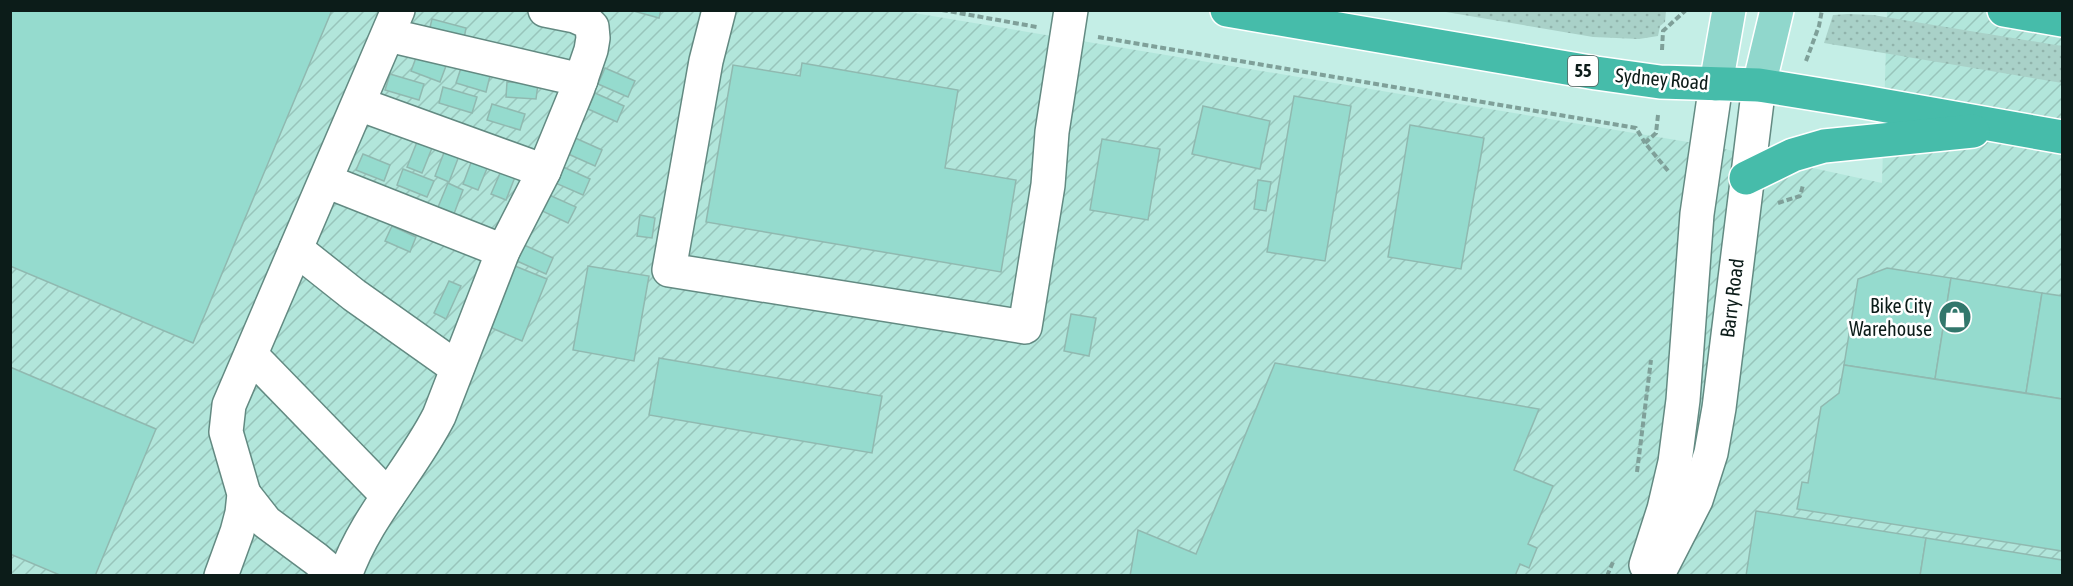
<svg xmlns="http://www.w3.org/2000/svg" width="2073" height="586" viewBox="0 0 2073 586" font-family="'Asap Condensed',sans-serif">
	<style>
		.industrial { fill: url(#industrial-furrows) }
		.grass { fill: url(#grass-dots) }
		.building { fill: #95dbce; stroke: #90b9b0; stroke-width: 1.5 }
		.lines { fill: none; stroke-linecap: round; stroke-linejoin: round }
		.minor-casing { stroke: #638a82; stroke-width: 36 }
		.major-casing { stroke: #fff; stroke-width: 36 }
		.highway-casing { stroke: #fff; stroke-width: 36 }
		.path { stroke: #7fa099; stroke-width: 4; stroke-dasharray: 6 3; stroke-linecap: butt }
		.minor { stroke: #fff; stroke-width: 33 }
		.major { stroke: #90d7cc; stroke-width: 33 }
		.highway { stroke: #46bcaa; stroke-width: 33 }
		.labels { text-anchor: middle; stroke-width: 5; stroke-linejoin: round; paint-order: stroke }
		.shield { fill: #fff; stroke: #55605e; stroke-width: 1.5 }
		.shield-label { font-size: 18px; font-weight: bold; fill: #0c1c19 }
		.street-label { font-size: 20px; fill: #0c1c19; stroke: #fff }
		.poi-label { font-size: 20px; fill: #0c1c19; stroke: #fff; text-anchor: end }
	</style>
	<defs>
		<pattern id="industrial-furrows" width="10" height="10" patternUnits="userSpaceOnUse" patternTransform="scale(1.5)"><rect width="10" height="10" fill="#b2e6db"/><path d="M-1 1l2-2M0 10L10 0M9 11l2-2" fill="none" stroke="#98c5bb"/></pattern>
		<pattern id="grass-dots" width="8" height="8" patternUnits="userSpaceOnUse" patternTransform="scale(1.5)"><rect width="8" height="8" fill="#a9d1c8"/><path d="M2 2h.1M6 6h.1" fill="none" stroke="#90b3ab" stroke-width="1.8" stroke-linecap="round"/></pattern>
	</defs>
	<rect width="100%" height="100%" fill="#c4eee6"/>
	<polygon class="industrial" points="10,11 902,11 1706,145 1882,183 1887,11 2062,11 2062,575 11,575"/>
	<g class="grass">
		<polygon points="1440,11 1666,10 1666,11 1665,22 1660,26 1658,36 1639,39 1593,37"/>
		<polygon points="1848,14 1873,15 2062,46 2062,83 1824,43 1833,15"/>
	</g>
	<g class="building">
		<polygon points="10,10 332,10 193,343 10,266"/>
		<polygon points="630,10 661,10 659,18"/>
		<polygon points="432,19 466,28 463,44 428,36"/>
		<polygon points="417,55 446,66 440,82 411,71"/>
		<polygon points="802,63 958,90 945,168 1016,180 1001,272 706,222 733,65 800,76"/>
		<polygon points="461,68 490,76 486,92 456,83"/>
		<polygon points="605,68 635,81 628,97 598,84"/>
		<polygon points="390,74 424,84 419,100 385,90"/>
		<polygon points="507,82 538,84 536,99 506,97"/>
		<polygon points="443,87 477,97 472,113 439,103"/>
		<polygon points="595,93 624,106 617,122 588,109"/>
		<polygon points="1294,96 1351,106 1325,261 1267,252"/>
		<polygon points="492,104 525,114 520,130 487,120"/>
		<polygon points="1203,106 1270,121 1260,169 1192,154"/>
		<polygon points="1410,125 1484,138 1461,269 1388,257"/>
		<polygon points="573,137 602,150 595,166 566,153"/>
		<polygon points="1102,139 1160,149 1148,220 1090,210"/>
		<polygon points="417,142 432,148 422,173 407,167"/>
		<polygon points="445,150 459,156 449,182 435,176"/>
		<polygon points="363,154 390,165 384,181 356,170"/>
		<polygon points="472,160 488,166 478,190 463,184"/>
		<polygon points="561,166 590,179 583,195 553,182"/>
		<polygon points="403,169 434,181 427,197 397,185"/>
		<polygon points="501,171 515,177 506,200 491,194"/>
		<polygon points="1258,180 1271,182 1266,211 1254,209"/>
		<polygon points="448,183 463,190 452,219 436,212"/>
		<polygon points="547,194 576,207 568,223 540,210"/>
		<polygon points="640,215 655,218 652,238 637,236"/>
		<polygon points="392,226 416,237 410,252 385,241"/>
		<polygon points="524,245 553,258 546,274 517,261"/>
		<polygon points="510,264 547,279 522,341 485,325"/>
		<polygon points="588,266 649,276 634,361 573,350"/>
		<polygon points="1887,268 1951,278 1935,379 1844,365 1858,279"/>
		<polygon points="1951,278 2042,293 2026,393 1935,379"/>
		<polygon points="449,281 461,286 446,319 434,313"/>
		<polygon points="2042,293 2062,296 2062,399 2026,393"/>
		<polygon points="1071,314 1096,318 1089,356 1064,351"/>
		<polygon points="659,358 882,396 872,453 649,415"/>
		<polygon points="1275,363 1539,409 1514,470 1553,486 1528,544 1537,548 1529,568 1520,564 1515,576 1130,576 1138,530 1196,554"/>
		<polygon points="1844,365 2062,399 2062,551 1797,509 1802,482 1808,483 1821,407 1839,393"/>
		<polygon points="10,367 156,429 95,576 62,576 10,554"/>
		<polygon points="1756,511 1926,538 1920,576 1746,576"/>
		<polygon points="1926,538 2062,560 2062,576 1920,576"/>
	</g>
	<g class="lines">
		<g class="minor-casing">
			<g id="minor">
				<polyline points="719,10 706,61 669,270 1025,327 1048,185 1052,132 1071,10"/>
				<polyline points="388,35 581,80"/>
				<polyline points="359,104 544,171"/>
				<polyline points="326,181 503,251"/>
				<polyline points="296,249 354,295 457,368"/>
				<polyline points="251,355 388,496"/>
				<polyline points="244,494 266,522 316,559 336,576"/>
				<polyline points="1646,565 1664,509 1675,462 1683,400 1697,214 1716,84"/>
				<polyline points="221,576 237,532 242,513 244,494 226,432 229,405 398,10"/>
				<path d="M345 576C366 516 411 471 439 416L503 251 544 171 578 88 591 50 593 38 592 27 586 21 575 16 545 10"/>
				<polyline points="1657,576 1696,500 1711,453 1719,408 1759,85"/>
			</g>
		</g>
		<g class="major-casing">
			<g id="major">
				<polyline points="1716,84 1729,10"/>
				<polyline points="1759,85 1777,10"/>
			</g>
		</g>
		<g class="highway-casing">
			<g id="highway">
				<polyline points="1227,10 1596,73 1660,82 1759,85 1864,102 2062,137"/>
				<polyline points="2004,10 2062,20"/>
				<polyline points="1746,178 1793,155 1824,146 1973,131"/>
			</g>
		</g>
		<g class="path">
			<polyline points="942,10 1037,27"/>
			<polyline points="1098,37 1636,128 1645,143"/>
			<polyline points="1662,50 1663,31 1686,10"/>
			<polyline points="1806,61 1819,26 1822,10"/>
			<polyline points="1658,115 1656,133 1645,143 1669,172"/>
			<polyline points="1778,203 1800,196 1803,185"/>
			<polyline points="1637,472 1651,360"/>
			<polyline points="1607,576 1613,562"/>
		</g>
		<use href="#minor" class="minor"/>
		<use href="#major" class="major"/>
		<use href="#highway" class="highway"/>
	</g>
	<defs>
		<g id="shop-disc" transform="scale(1.725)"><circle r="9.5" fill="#32776c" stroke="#fff"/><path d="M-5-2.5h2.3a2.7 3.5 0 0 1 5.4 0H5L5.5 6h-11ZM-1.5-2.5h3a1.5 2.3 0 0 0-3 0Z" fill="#fff"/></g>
	</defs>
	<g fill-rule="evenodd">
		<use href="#shop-disc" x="1955" y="317"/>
	</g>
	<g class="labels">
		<rect class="shield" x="1568" y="56" width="30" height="30" rx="4.5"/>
		<g class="shield-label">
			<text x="1583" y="77">55</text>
		</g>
		<g class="street-label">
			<text transform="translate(1662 79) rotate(5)" y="7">Sydney Road</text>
			<text transform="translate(1732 298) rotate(-83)" y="7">Barry Road</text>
		</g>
		<g class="poi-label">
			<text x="1932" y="313">Bike City<tspan x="1932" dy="23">Warehouse</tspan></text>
		</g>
	</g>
	<rect width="2073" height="586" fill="none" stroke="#0c1c19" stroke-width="24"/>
</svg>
